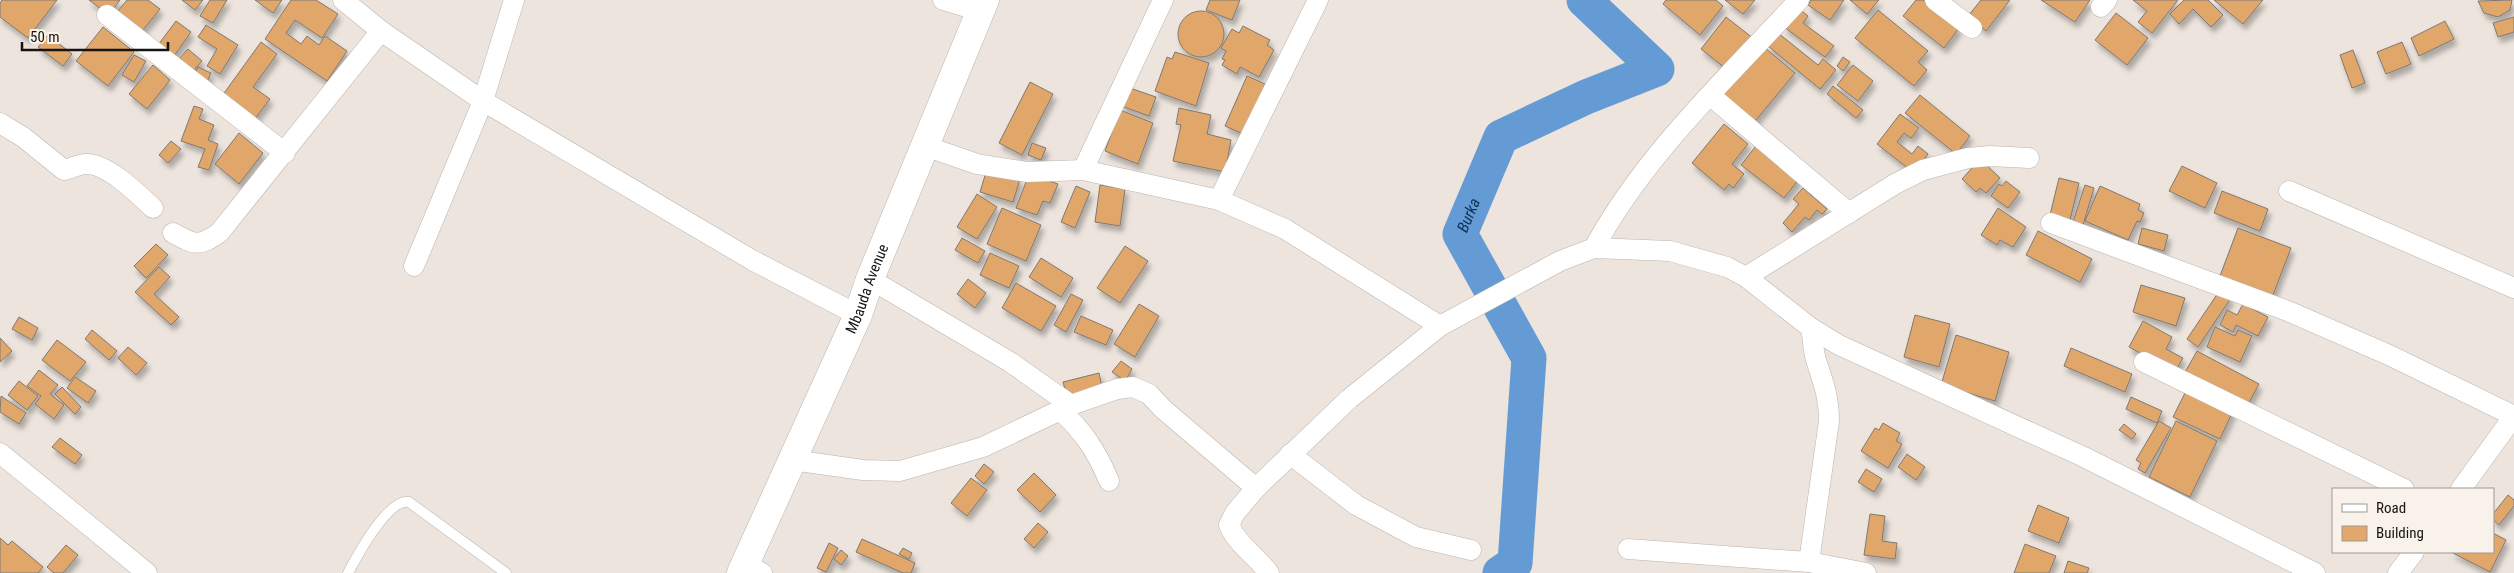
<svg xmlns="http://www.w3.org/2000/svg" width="2514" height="573" viewBox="0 0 2514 573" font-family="'Roboto Condensed',sans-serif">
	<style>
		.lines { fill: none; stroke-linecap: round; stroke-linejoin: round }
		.river { stroke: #649bd4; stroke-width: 35 }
		.building { fill: #e1a76b; stroke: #7f7872; filter: url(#shadow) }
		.lane-casing { stroke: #bcb4ad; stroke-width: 11 }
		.street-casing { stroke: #bcb4ad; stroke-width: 21 }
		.secondary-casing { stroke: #bcb4ad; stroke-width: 29 }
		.lane { stroke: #fff; stroke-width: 10 }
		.street { stroke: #fff; stroke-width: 20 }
		.secondary { stroke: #fff; stroke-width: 28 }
		.labels { text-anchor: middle; stroke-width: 4.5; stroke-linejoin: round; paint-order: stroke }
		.street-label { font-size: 15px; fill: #161311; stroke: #f9f2ea }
		.water-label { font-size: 16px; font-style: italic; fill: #0c3459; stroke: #f9f2ea }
	</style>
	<defs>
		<filter id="shadow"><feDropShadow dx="3" dy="5.5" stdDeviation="2.5" flood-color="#0004"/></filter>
	</defs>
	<rect width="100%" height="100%" fill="#ece4dd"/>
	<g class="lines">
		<path class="river" id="s1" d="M1500 573 1515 563 1529 358 1460 234 1501 137 1586 97 1657 69 1584 0"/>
	</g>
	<g class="building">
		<polygon points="2,0 57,0 28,38 0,17 0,3"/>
		<polygon points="89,0 120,0 109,15"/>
		<polygon points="127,0 148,0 160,9 138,36 113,17"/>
		<polygon points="182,0 203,0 195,10"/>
		<polygon points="210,0 227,0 213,23 200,16"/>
		<polygon points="255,0 282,0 273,13"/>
		<polygon points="291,0 316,0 338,14 322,38 295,20 286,33 301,44 307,36 319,45 325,36 347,51 327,81 265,39"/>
		<polygon points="1210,0 1240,0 1232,20 1206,10"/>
		<polygon points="1666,0 1716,0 1723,6 1700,35 1663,4"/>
		<polygon points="1725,0 1755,0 1743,14"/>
		<polygon points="1811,0 1844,0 1830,20 1808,5"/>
		<polygon points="1850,0 1879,0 1867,14"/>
		<polygon points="1916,0 1923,0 1959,28 1944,48 1903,16"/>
		<polygon points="1981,0 2010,0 1986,31 1968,16"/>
		<polygon points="2041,0 2090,0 2075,22"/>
		<polygon points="2133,0 2178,0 2152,33 2138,22 2147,11"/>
		<polygon points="2184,0 2208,0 2223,15 2211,27 2193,9 2179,24 2170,14"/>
		<polygon points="2214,0 2263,0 2243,24"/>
		<polygon points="2512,0 2510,10 2498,17 2484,13 2478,1"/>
		<polygon points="1798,8 1808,16 1803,23 1834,46 1825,57 1784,27"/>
		<polygon points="1878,10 1928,51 1918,62 1927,70 1914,86 1855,38"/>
		<circle cx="1201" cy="34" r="23"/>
		<polygon points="2116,13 2148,38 2127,65 2095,40"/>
		<polygon points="1726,17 1754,39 1729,71 1701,49"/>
		<polygon points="2514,17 2514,32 2498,37 2493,23"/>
		<polygon points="176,21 191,32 174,56 158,45"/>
		<polygon points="2445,21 2454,39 2419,56 2411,38"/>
		<polygon points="206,25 238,45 220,74 207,66 217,49 198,37"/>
		<polygon points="1243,26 1270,40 1267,45 1274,50 1259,77 1240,67 1237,74 1222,65 1225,60 1222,59 1226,51 1221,48 1232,29 1239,33"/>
		<polygon points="103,27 134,52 108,86 76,61"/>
		<polygon points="1778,33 1818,65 1823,59 1836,70 1820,89 1768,46"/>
		<polygon points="48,35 72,54 63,66 38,47"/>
		<polygon points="261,42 277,54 253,87 270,99 254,120 222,96"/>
		<polygon points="2402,42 2411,64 2386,74 2377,52"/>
		<polygon points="1764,47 1795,73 1751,126 1719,100"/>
		<polygon points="188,49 202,61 185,80 171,68"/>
		<polygon points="2353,50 2365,83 2352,88 2340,55"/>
		<polygon points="1175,52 1209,63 1196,106 1155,91 1167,57 1172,59"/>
		<polygon points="134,55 146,61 134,82 122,75"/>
		<polygon points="1843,57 1850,62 1843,71 1837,66"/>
		<polygon points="153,65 170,80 147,109 129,94"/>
		<polygon points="1853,65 1873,81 1858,101 1837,85"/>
		<polygon points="198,67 211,73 206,84 193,78"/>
		<polygon points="1247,76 1265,84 1243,134 1225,126"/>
		<polygon points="1030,82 1053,94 1022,155 999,143"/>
		<polygon points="1833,86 1863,110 1856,118 1827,94"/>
		<polygon points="1127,87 1156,97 1149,116 1121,106"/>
		<polygon points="1920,95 1970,136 1956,154 1905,113"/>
		<polygon points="194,106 203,109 199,119 214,125 208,140 218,144 209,170 198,167 205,149 181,141"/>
		<polygon points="1179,108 1211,115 1207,134 1231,140 1225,172 1173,161 1181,125 1176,124"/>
		<polygon points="1120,110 1153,123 1138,164 1105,151"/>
		<polygon points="1900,114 1919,128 1911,138 1904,133 1897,142 1912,154 1918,146 1928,154 1914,173 1877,144"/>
		<polygon points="1724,124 1748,144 1732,164 1744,174 1733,188 1729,184 1724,190 1692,163"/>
		<polygon points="239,133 263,153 239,184 215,164"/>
		<polygon points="171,141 181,149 168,163 159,155"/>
		<polygon points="1032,143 1046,148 1041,160 1028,155"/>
		<polygon points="1756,146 1799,179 1784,198 1741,165"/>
		<polygon points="1980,159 2000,178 1986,193 1980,188 1976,192 1962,179"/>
		<polygon points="2182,166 2217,183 2205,208 2169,191"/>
		<polygon points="987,169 1020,179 1013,202 980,192"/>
		<polygon points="1029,174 1058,184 1050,203 1043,201 1037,215 1016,208"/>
		<polygon points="2059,178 2079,183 2070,220 2050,215"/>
		<polygon points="2006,181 2020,192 2008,208 1991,196 1999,184 2002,186"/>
		<polygon points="1100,185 1125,189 1120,226 1095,222"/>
		<polygon points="2085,185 2094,188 2083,225 2073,222"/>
		<polygon points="1076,186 1090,192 1075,228 1061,222"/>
		<polygon points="2100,186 2140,204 2138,210 2144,213 2140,222 2137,221 2128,240 2085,221"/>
		<polygon points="1803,188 1827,209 1822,214 1817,210 1809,220 1805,217 1792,232 1783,223 1799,204 1793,199"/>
		<polygon points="2222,191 2268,209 2260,231 2214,213"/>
		<polygon points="977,194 997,207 977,239 957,227"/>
		<polygon points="1002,208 1041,225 1026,261 987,244"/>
		<polygon points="1998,208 2026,227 2013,247 2000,240 1997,245 1981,235"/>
		<polygon points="2142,228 2168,235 2164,251 2138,244"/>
		<polygon points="2238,228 2291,248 2273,295 2220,276"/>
		<polygon points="2038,231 2092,259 2080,282 2026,255"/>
		<polygon points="962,238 985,251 978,263 955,250"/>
		<polygon points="156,244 168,255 146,278 134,266"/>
		<polygon points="1125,246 1148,261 1120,303 1097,288"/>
		<polygon points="990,253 1019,266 1009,288 980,275"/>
		<polygon points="1041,258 1073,278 1061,297 1029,277"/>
		<polygon points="159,267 170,277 154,294 179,317 171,325 135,292"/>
		<polygon points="968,279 986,293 975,308 957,294"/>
		<polygon points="1016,283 1056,306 1041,331 1002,308"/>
		<polygon points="2141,285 2185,298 2176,326 2133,312"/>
		<polygon points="2220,290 2231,298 2198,347 2187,339"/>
		<polygon points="1071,294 1083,300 1066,332 1054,325"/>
		<polygon points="1139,304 1159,316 1135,357 1114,344"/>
		<polygon points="2243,304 2268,317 2258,336 2236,325 2233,332 2220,325 2227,310 2237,315"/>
		<polygon points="1915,315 1950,324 1939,367 1904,357"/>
		<polygon points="1081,316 1113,330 1106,345 1074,332"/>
		<polygon points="19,317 38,328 32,340 12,329"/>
		<polygon points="2143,321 2172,337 2166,349 2183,358 2175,372 2129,347"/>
		<polygon points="2215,327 2235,336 2238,330 2252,336 2240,362 2207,347"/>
		<polygon points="92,330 117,351 109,360 85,339"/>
		<polygon points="1956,335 2009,352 1995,401 1941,385"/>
		<polygon points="0,338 12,351 0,362"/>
		<polygon points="57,340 86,362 70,381 42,360"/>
		<polygon points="128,347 147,363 136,375 118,358"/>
		<polygon points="2071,348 2132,374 2125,392 2064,366"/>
		<polygon points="2197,351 2259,384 2246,408 2184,374"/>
		<polygon points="1121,361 1132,369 1125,381 1112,372"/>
		<polygon points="39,370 58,385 50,394 64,405 54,419 35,404 41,396 27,386"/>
		<polygon points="1099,373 1102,387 1067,396 1063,382"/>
		<polygon points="75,377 96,391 88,403 67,388"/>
		<polygon points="19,381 38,396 27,410 8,395"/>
		<polygon points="62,387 81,407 75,414 55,394"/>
		<polygon points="2187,389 2233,411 2220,439 2173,417"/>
		<polygon points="1,396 26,413 19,424 0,412"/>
		<polygon points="2131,397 2162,411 2157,423 2126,409"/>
		<polygon points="2159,421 2171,428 2145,473 2138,469 2141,463 2136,460"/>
		<polygon points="2176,421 2217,441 2190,497 2149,477"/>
		<polygon points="1883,423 1900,433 1896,441 1902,444 1888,468 1861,451 1875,428 1879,430"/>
		<polygon points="2124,424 2136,434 2132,439 2119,430"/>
		<polygon points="60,438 82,455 75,464 52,447"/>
		<polygon points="1907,454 1925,467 1916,480 1898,467"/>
		<polygon points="984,464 994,472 984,484 975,476"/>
		<polygon points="1866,469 1882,479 1874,492 1858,482"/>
		<polygon points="1034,473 1056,495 1040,512 1017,490"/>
		<polygon points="971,478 987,490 967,516 951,503"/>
		<polygon points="2508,495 2514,500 2514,506 2499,525 2493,520 2493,514"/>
		<polygon points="2038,505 2069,518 2059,543 2028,531"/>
		<polygon points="1870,514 1885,516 1882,541 1897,543 1895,559 1864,555"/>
		<polygon points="1038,523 1048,532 1034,548 1024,539"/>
		<polygon points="2493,533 2506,540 2490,572 2451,552 2493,552"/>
		<polygon points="0,538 8,545 12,541 43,567 38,573 0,573"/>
		<polygon points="862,539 915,563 911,573 903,573 856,552"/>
		<polygon points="829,543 838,548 826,572 817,568"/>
		<polygon points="2025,544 2056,556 2049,573 2014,573"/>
		<polygon points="66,545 78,555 63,573 54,573 47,567"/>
		<polygon points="903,548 912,553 909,559 899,554"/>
		<polygon points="841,550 848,556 841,565 834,559"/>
		<polygon points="2068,561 2089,568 2087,573 2064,573"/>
	</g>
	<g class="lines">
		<g class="lane-casing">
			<path id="lane" d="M348 573C357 556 388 498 409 502L506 573"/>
		</g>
		<g class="street-casing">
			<g id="street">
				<polyline points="343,0 381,31 483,101 752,260 858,315"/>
				<polyline points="943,0 980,11"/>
				<polyline points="1935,0 1972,28"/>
				<polyline points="2101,7 2107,0"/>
				<polyline points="107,15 285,153"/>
				<polyline points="1711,96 1849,213"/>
				<path d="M0 123 23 137 64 170C71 169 80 163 87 164 108 164 138 194 153 208"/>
				<polyline points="925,146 977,164 1027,172 1083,170 1219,200 1285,229 1440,326"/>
				<polyline points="1083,170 1163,0"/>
				<polyline points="2289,191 2514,288"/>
				<polyline points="1219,200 1318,0"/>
				<polyline points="2051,223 2290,312 2389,355 2514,416"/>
				<path d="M173 233C195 245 198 247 219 233L381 31"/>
				<path d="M1594 248C1645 154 1727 78 1799 0"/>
				<polyline points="414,266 483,101 514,0"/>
				<polyline points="1746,277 1895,184 1923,170 1968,158 1990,156 2029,158"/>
				<polyline points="870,279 1010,362 1071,405"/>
				<polyline points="2144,362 2404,489"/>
				<path d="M1061 411C1084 432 1097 452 1109 481"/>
				<polyline points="0,453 147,573"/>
				<polyline points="1290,454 1356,505 1416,537 1471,550"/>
				<polyline points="792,460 863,470 900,471 983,447 1071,405 1117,389 1133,387 1149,394 1163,409 1256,488"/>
				<polyline points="2461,489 2514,416"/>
				<polyline points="1628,549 1809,562 1866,573"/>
				<path d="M1809 562 1829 421C1829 396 1823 382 1816 360 1813 350 1813 338 1811 328"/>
				<polyline points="745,564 762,573"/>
				<path d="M1269 573C1256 556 1237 544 1229 525L1235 513 1256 488 1349 399 1440 326 1560 261 1594 248 1670 251 1727 267 1746 277 1811 328 1839 345 2084 457 2315 573"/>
				<polyline points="2398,573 2414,552"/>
			</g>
		</g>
		<g class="secondary-casing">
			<g id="secondary">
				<path id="s2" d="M741 573 858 315 870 279 985 0"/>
			</g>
		</g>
		<use href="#lane" class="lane"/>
		<use href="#street" class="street"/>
		<use href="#secondary" class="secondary"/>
	</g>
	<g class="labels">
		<g class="street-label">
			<text dy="5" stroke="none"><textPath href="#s2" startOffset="311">Mbauda Avenue</textPath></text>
		</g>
		<g class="water-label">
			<text dy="6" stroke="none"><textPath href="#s1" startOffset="386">Burka</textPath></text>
		</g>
	</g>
	<rect x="2332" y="488" width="162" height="65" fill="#f9f2ea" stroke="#9e9993"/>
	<rect x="2342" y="504" width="25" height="8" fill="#ffffff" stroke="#9e9993"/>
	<text x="2376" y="513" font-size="15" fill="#161311">Road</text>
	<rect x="2342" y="526" width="25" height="15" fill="#e1a76b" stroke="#9e9993"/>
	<text x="2376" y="538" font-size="15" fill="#161311">Building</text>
	<path d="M22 42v8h146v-8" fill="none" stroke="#161311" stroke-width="2.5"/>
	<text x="30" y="42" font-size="15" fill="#161311" stroke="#f9f2ea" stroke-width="4" paint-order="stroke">50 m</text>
</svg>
